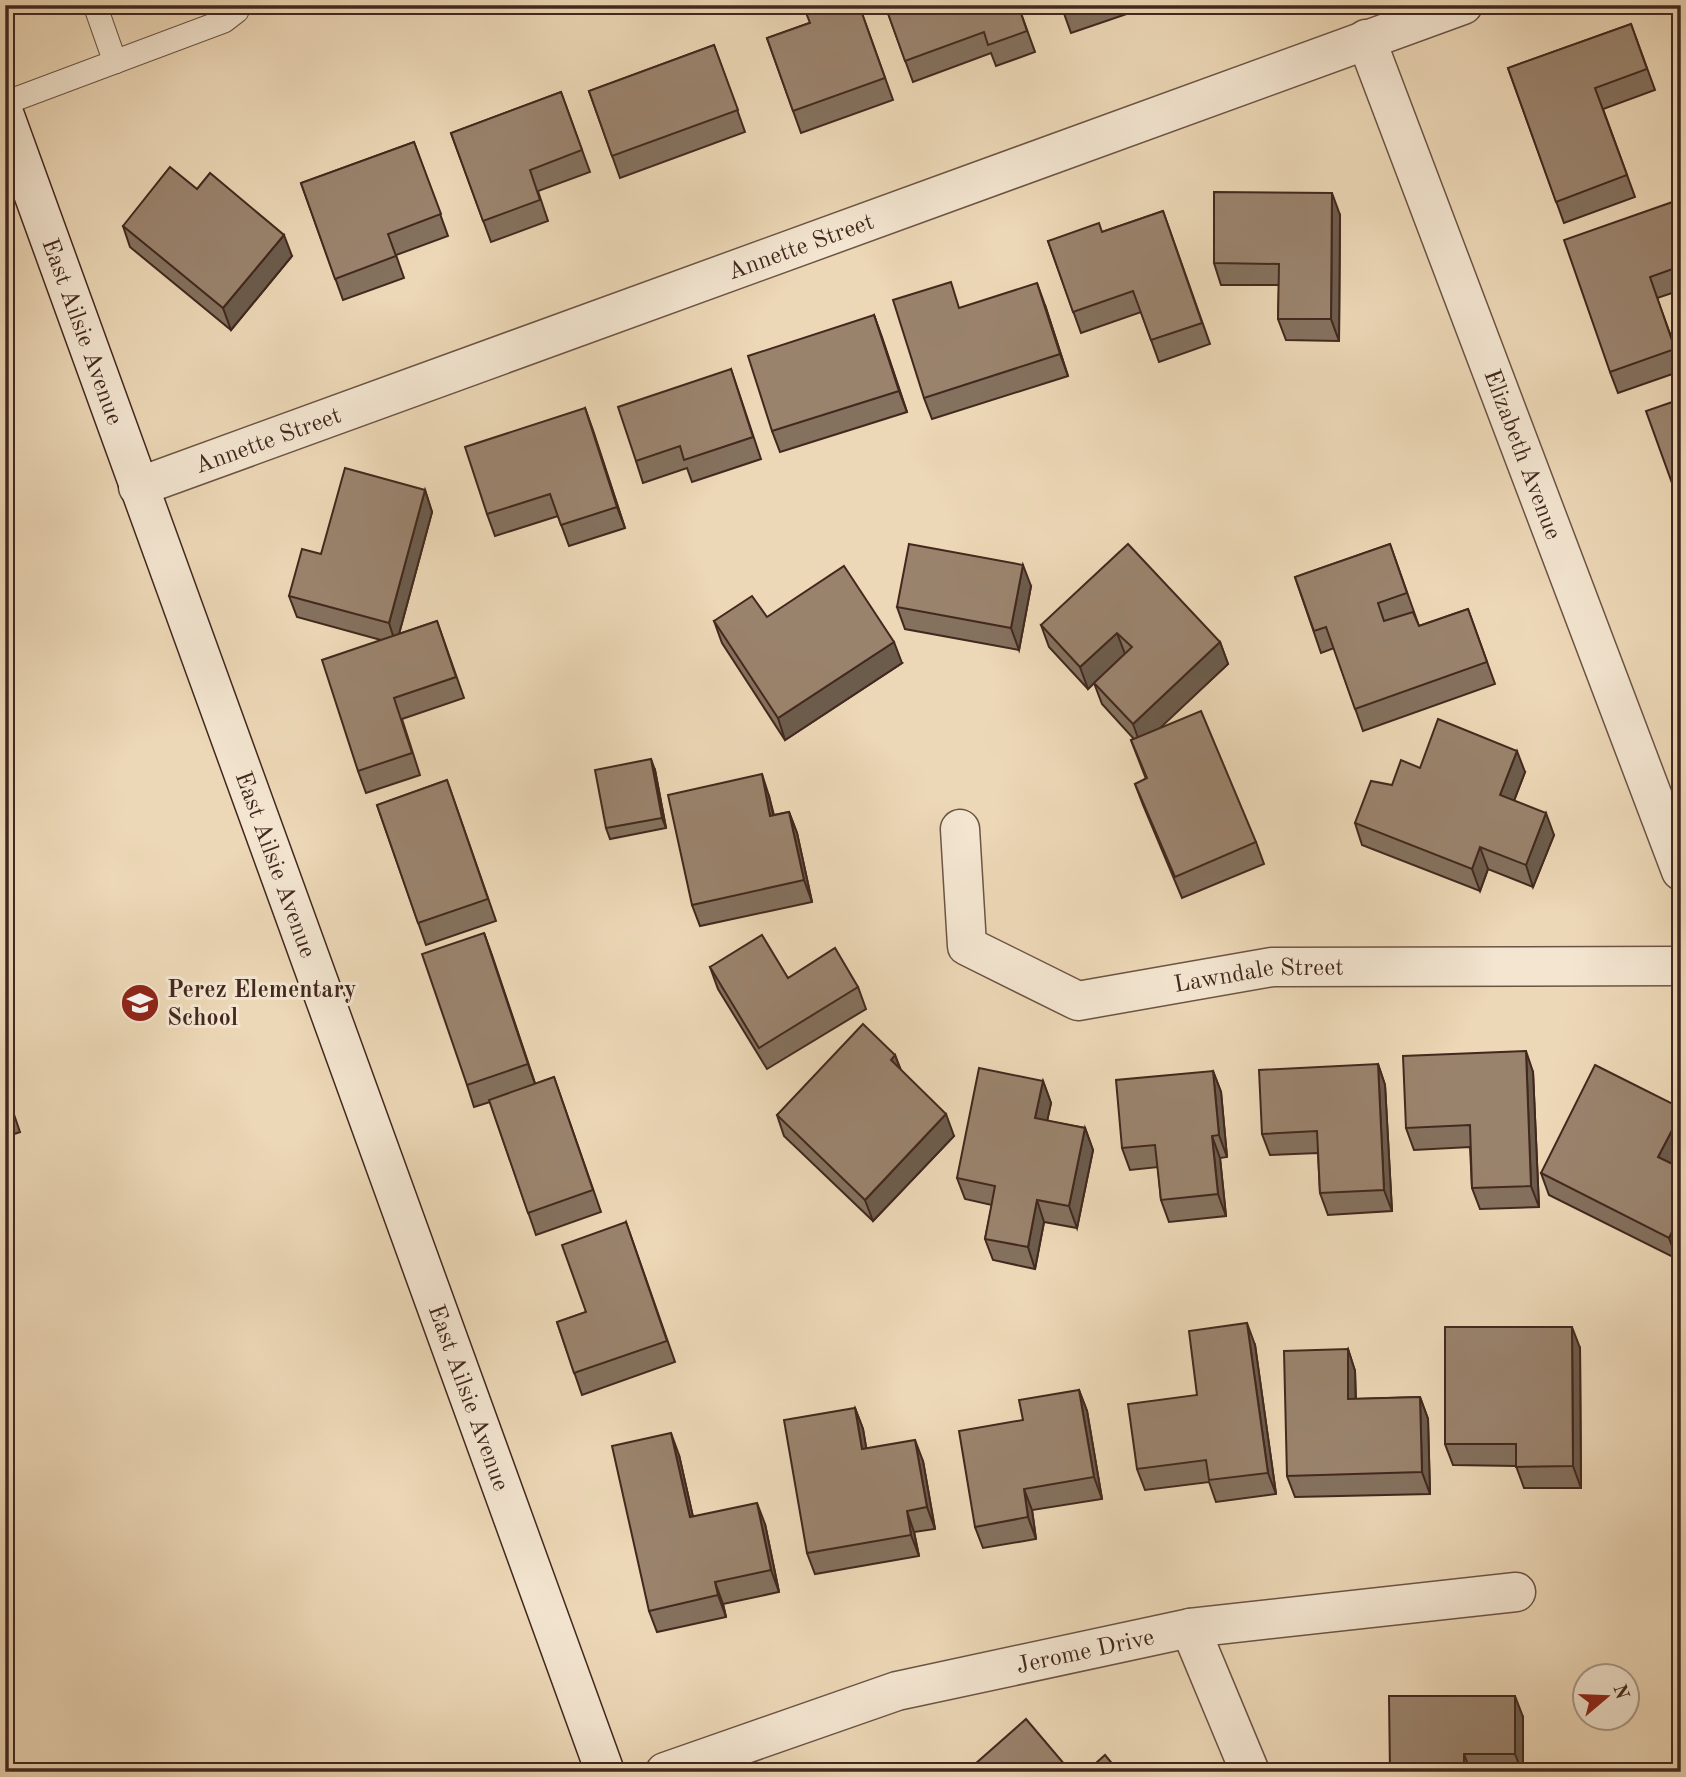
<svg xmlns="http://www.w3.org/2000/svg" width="1686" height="1777" viewBox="0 0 1686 1777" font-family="'Old Standard TT',serif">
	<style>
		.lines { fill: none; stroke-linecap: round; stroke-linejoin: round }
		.lane-casing { stroke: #6c5444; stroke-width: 25 }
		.street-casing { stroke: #6c5444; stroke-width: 41 }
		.secondary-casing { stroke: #42281e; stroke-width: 41 }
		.lane { stroke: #f3e5d0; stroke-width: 23 }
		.street { stroke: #f3e5d0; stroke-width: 38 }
		.secondary { stroke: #f3e5d0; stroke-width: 38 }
		.wall { fill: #84715e; stroke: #42281e; stroke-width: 2 }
		.shaded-wall { fill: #6c5c4c; stroke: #42281e; stroke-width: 2 }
		.building { fill: #9a836d; stroke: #42281e; stroke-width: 2 }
		.labels { text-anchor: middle; stroke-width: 6; stroke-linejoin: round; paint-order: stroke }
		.street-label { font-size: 24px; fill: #42281e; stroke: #f3e5d0 }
		.poi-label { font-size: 24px; font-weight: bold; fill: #42281e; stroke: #f3e5d0; text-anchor: start }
	</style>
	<rect width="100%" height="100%" fill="#ecd7b6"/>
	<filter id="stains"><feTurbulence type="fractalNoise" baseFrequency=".00286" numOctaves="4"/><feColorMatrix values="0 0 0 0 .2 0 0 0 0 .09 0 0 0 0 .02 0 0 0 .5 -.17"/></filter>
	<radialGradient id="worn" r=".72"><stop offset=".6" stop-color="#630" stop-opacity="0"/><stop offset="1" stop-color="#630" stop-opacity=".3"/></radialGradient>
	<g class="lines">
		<g class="lane-casing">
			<g id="lane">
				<polyline points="95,5 115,62"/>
				<polyline points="5,103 224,21 237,11 239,5"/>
			</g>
		</g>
		<g class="street-casing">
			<g id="street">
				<path id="s1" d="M1366 39 1681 871"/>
				<path id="s2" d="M138 487 1463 5"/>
				<path id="s3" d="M960 829 967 946 1078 1001 1272 967 1681 966"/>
				<polyline points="1190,1628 1250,1772"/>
				<path id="s4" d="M665 1772 897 1691 1190 1628 1516 1592"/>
			</g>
		</g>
		<g class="secondary-casing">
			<g id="secondary">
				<path id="s5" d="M5 116 605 1772"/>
			</g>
		</g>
		<use href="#lane" class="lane"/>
		<use href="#street" class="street"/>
		<use href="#secondary" class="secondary"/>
	</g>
	<g class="wall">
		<polygon points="859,5 893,100 801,133 767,38"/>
		<polygon points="885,5 1018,5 1035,52 996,66 991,53 913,82"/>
		<polygon points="1061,5 1153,5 1071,33"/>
		<polygon points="1631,24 1655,90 1603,109 1635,197 1564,223 1508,68"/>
		<polygon points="714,45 745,132 620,178 589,91"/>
		<polygon points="561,92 590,172 538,191 548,221 491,242 451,133"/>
		<polygon points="414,142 448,236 396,255 404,278 343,300 301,183"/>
		<polygon points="197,189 292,256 231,330 130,247 123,226"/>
		<polygon points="1681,199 1681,290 1657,298 1681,364 1681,371 1618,393 1610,372"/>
		<polygon points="1163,211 1210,344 1159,362 1141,312 1081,333 1048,241 1102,232"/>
		<polygon points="1340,215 1339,341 1286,340 1278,319 1279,285 1221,285 1214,263"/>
		<polygon points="1045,305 1068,376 932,419 924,398 960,308"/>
		<polygon points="874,315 907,412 780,452 772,431"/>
		<polygon points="731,369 761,459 692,482 687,468 643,483 636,461"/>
		<polygon points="585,408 625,528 569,546 558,516 495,536 487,514"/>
		<polygon points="425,490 432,512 399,634 437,621 464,698 402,719 420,775 366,793 358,771 381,640 297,617 289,596 321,554"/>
		<polygon points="1390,544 1419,626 1468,609 1495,684 1363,731 1334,648 1321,653 1295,577"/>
		<polygon points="1031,586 1019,650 905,629 897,607"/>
		<polygon points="767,617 902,663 785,740 722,643 714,621"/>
		<polygon points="1041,625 1220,642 1228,664 1159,728 1256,842 1264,864 1182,898 1143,805 1135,784 1146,779 1131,740 1134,739 1102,704 1094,683 1088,689 1049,647"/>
		<polygon points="1420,768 1525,772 1514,801 1554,835 1533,887 1488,869 1480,891 1362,845 1355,823 1392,785"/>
		<polygon points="655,770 666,828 610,839 606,828"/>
		<polygon points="447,780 496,921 426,945 377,805"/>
		<polygon points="769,796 774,815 789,812 797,833 812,902 700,926 692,905"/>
		<polygon points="484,933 535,1084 554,1077 601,1212 536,1235 490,1102 474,1107 467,1085"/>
		<polygon points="710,967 858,987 866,1009 767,1069 718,989"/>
		<polygon points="895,1055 901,1070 954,1136 873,1221 784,1136 777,1115"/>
		<polygon points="1378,1064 1385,1085 1392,1211 1328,1215 1320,1193 1318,1153 1270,1155 1262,1134"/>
		<polygon points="1213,1071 1221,1092 1227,1157 1220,1158 1226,1216 1169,1222 1161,1200 1158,1167 1130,1170 1122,1148"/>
		<polygon points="1533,1072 1539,1207 1480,1209 1472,1188 1470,1147 1414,1150 1406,1128"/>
		<polygon points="1043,1081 1051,1103 1047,1121 1085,1128 1093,1150 1077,1228 1044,1222 1035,1269 993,1260 985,1239 992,1205 965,1199 957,1178"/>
		<polygon points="5,1088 20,1132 5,1137"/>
		<polygon points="1681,1108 1681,1150 1673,1165 1681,1168 1681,1251 1677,1259 1549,1195 1541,1173"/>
		<polygon points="626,1222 675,1362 582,1395 557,1322 586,1312"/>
		<polygon points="1255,1345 1276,1494 1216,1502 1209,1482 1145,1490 1137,1469 1197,1395"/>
		<polygon points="1580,1348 1581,1488 1524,1488 1516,1466 1453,1465 1445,1444"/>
		<polygon points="1348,1349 1355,1371 1356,1399 1420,1397 1428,1419 1430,1494 1295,1497 1287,1476"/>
		<polygon points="1079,1390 1087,1411 1102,1499 1032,1510 1036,1539 983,1548 975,1527 1023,1420"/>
		<polygon points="855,1408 863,1429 866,1448 923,1461 935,1529 914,1532 919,1556 815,1574 807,1553"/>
		<polygon points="679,1455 693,1517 765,1524 779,1592 723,1604 726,1617 657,1632 649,1611"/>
		<polygon points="1523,1717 1523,1772 1390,1772"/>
	</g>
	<g class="shaded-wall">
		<polygon points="1332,193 1340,215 1339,341 1331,319"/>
		<polygon points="284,235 292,256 231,330 223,308"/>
		<polygon points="1037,283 1045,305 1068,376 1060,354"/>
		<polygon points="874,315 882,337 907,412 899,391"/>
		<polygon points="585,408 593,430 625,528 617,507"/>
		<polygon points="425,490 432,512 396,645 389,623"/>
		<polygon points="1023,565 1031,586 1019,650 1011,628"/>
		<polygon points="1117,633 1125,654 1088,689 1080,667"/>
		<polygon points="894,642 902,663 785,740 778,718"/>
		<polygon points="1220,642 1228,664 1141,746 1133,724"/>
		<polygon points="1517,751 1525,772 1508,816 1500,795"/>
		<polygon points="651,759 655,770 666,828 662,818"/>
		<polygon points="762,774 769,796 778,837 770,816"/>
		<polygon points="789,812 797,833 812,902 804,880"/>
		<polygon points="1546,813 1554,835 1533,887 1526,865"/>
		<polygon points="1480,847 1488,869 1480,891 1472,869"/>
		<polygon points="484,933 492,955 536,1086 528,1064"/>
		<polygon points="1526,1051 1533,1072 1539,1207 1531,1186"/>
		<polygon points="895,1055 903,1077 891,1060"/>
		<polygon points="1378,1064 1385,1085 1392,1211 1384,1190"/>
		<polygon points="1213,1071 1221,1092 1227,1157 1219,1135"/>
		<polygon points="1043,1081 1051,1103 1043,1140 1035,1118"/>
		<polygon points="1681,1113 1681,1150 1666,1179 1658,1157"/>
		<polygon points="946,1114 954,1136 873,1221 865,1200"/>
		<polygon points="1085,1128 1093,1150 1077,1228 1069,1206"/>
		<polygon points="1212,1136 1220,1158 1226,1216 1218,1194"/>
		<polygon points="1037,1200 1044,1222 1035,1269 1028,1247"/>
		<polygon points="1681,1214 1681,1251 1677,1259 1669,1238"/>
		<polygon points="1247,1323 1255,1345 1276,1494 1268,1473"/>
		<polygon points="1572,1327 1580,1348 1581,1488 1573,1466"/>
		<polygon points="1348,1349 1355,1371 1356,1421 1348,1399"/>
		<polygon points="1079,1390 1087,1411 1102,1499 1094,1477"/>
		<polygon points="1420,1397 1428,1419 1430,1494 1422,1472"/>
		<polygon points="855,1408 863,1429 870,1470 862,1449"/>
		<polygon points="671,1433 679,1455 698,1539 690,1517"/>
		<polygon points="915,1440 923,1461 935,1529 927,1507"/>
		<polygon points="1024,1489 1032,1510 1036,1539 1028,1517"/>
		<polygon points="757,1503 765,1524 779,1592 771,1570"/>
		<polygon points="907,1511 914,1532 919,1556 911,1535"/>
		<polygon points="715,1582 723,1604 726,1617 718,1595"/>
		<polygon points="1515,1696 1523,1717 1523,1772 1522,1772 1515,1754"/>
		<polygon points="1464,1754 1471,1772 1464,1772"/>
	</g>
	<g class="building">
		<polygon points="803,5 859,5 885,78 793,111 767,38 810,23"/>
		<polygon points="885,5 1018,5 1027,31 988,45 984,32 905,61"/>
		<polygon points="1061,5 1083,5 1063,12"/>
		<polygon points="1631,24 1647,69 1595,88 1627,175 1556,202 1508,68"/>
		<polygon points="714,45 738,110 612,156 589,91"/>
		<polygon points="561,92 582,150 530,170 540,200 483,221 451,133"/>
		<polygon points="414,142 441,214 388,234 396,256 335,279 301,183"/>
		<polygon points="170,167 197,189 210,173 284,235 223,308 123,226"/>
		<polygon points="1214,192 1332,193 1331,319 1278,319 1279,264 1214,263"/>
		<polygon points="1681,199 1681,266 1650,277 1675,349 1610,372 1564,240"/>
		<polygon points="1163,211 1202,323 1151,340 1133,291 1073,312 1048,241 1099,223 1102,232"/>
		<polygon points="951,282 959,308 1037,283 1060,354 924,398 893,300"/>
		<polygon points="874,315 899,391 772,431 748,356"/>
		<polygon points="731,369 753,437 684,460 680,446 636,461 618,407"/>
		<polygon points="1681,399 1681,508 1646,411"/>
		<polygon points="585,408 617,507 561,525 550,494 487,514 465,447"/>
		<polygon points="345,468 425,490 389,623 289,596 302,549 321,554"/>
		<polygon points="909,544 1023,565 1011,628 897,607"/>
		<polygon points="1128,544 1220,642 1133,724 1094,683 1132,647 1117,633 1080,667 1041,625"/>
		<polygon points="1390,544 1407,593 1378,603 1384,621 1413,612 1419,626 1468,609 1487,662 1355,709 1326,627 1314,631 1295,577"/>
		<polygon points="844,566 894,642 778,718 714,621 752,596 767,617"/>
		<polygon points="437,621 456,677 394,698 412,753 358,771 322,660"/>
		<polygon points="1201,711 1256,842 1175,877 1135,784 1147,778 1131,740"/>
		<polygon points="1438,719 1517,751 1500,795 1546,813 1526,865 1480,847 1472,869 1355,823 1371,781 1392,785 1401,760 1420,768"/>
		<polygon points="651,759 662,818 606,828 595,770"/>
		<polygon points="762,774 770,816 789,812 804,880 692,905 668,795"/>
		<polygon points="447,780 488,899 418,923 377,805"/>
		<polygon points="484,933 528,1064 467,1085 422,954"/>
		<polygon points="762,935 788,978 835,948 858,987 759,1048 710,967"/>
		<polygon points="863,1024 895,1055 891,1060 946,1114 865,1200 777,1115"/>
		<polygon points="1526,1051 1531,1186 1472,1188 1470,1125 1406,1128 1403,1056"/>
		<polygon points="1378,1064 1384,1190 1320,1193 1317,1131 1262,1134 1259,1070"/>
		<polygon points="1595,1065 1681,1108 1681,1113 1658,1157 1681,1168 1681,1214 1669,1238 1541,1173"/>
		<polygon points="979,1068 1043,1081 1035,1118 1085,1128 1069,1206 1037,1200 1028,1247 985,1239 995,1186 957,1178"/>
		<polygon points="1213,1071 1219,1135 1212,1136 1218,1194 1161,1200 1155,1145 1122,1148 1116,1080"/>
		<polygon points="554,1077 593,1190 528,1213 489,1100"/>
		<polygon points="5,1090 9,1101 5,1102"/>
		<polygon points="626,1222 667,1341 574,1373 557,1322 586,1312 562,1245"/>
		<polygon points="1247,1323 1268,1473 1209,1480 1206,1460 1137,1469 1128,1404 1197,1395 1189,1331"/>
		<polygon points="1445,1327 1572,1327 1573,1466 1516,1467 1516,1444 1445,1444"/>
		<polygon points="1348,1349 1348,1399 1420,1397 1422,1472 1287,1476 1284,1351"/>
		<polygon points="1079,1390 1094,1477 1024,1489 1028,1517 975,1527 959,1431 1023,1420 1019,1400"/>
		<polygon points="855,1408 862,1449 915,1440 927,1507 907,1511 911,1535 807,1553 784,1420"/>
		<polygon points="671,1433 690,1517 757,1503 771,1570 715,1582 718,1595 649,1611 612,1446"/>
		<polygon points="1389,1696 1515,1696 1515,1754 1464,1754 1464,1772 1390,1772"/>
		<polygon points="1026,1719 1071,1772 966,1772"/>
		<polygon points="1105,1755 1119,1772 1086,1772"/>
	</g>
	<defs>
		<g id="school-disc" transform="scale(2.0125)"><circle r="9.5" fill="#8f2418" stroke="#f3e5d0"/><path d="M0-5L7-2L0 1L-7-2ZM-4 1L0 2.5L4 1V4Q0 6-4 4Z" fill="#fff"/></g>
	</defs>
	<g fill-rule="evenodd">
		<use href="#school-disc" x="140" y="1003"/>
	</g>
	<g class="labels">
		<g class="street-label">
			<text dy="8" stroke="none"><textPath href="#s2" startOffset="705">Annette Street</textPath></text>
			<text dy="8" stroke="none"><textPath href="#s5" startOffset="229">East Ailsie Avenue</textPath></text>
			<text dy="8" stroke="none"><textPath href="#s2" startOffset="138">Annette Street</textPath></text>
			<text dy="8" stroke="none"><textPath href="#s1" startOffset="444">Elizabeth Avenue</textPath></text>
			<text dy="8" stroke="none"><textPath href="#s5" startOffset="796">East Ailsie Avenue</textPath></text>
			<text dy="8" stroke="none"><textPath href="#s3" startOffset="424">Lawndale Street</textPath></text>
			<text dy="8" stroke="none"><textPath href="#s5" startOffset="1363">East Ailsie Avenue</textPath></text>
			<text dy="8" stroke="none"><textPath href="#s4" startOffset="438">Jerome Drive</textPath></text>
		</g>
		<g class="poi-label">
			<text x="167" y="997">Perez Elementary<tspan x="167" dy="28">School</tspan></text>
		</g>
	</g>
	<rect width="1686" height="1777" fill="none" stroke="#ecd7b6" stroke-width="28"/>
	<rect x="7" y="7" width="1672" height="1763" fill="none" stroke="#42281e" stroke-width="3.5"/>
	<rect x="14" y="14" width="1658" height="1749" fill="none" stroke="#42281e" stroke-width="2"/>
	<g transform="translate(1606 1697) rotate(71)"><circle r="33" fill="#f3e5d0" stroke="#ac9989" stroke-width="2"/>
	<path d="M0-5L12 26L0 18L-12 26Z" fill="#8f2418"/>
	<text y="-10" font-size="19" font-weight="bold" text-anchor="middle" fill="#42281e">N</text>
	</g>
	<rect width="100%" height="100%" filter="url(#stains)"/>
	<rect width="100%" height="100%" fill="url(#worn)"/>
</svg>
